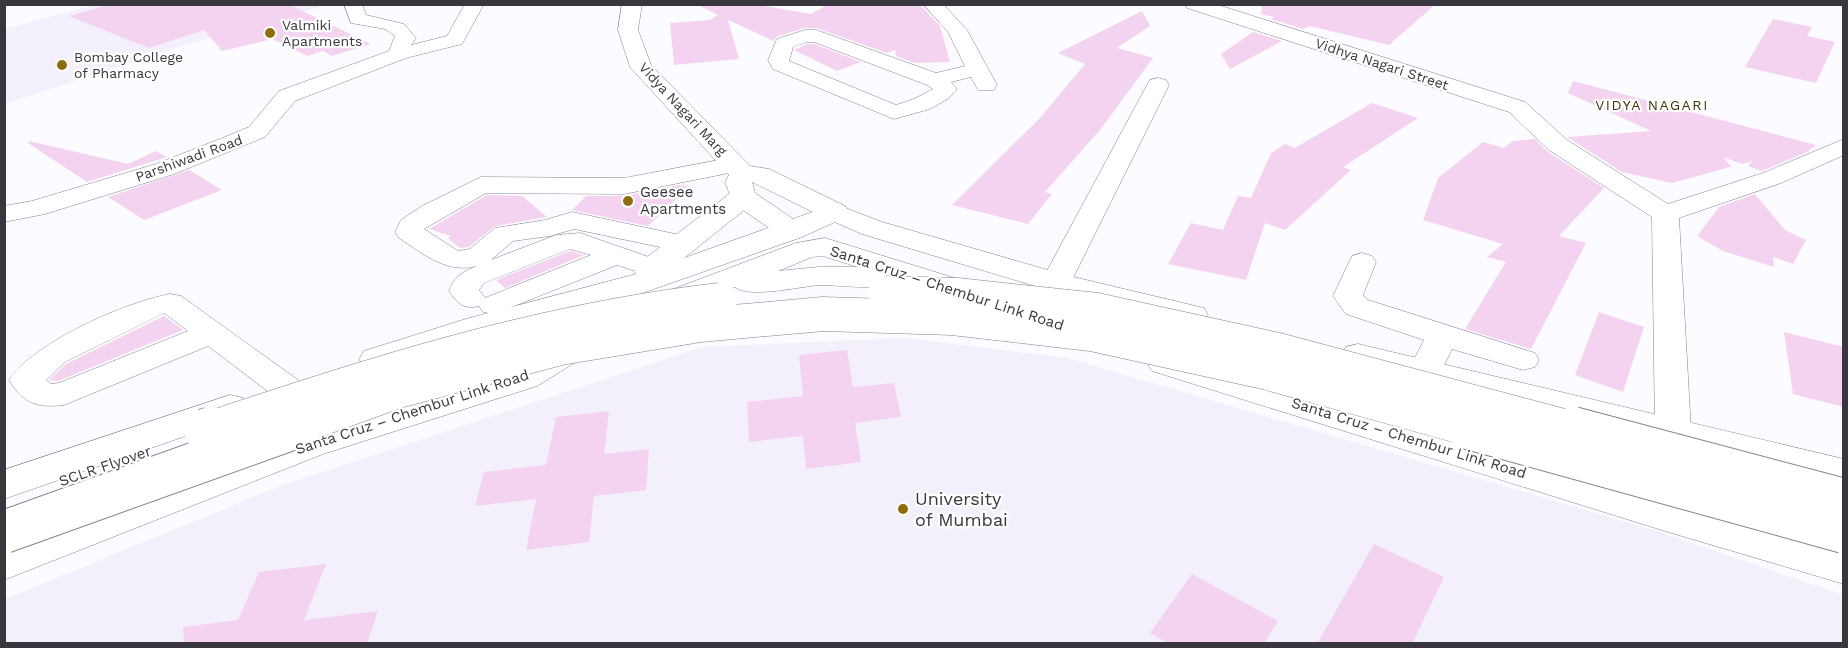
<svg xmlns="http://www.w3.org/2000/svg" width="1848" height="648" viewBox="0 0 1848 648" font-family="'Work Sans',sans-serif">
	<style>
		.built { fill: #f3f0fb }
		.building { fill: #f4d3f1 }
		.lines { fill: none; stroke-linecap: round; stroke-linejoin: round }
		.minor-casing { stroke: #868192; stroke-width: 1 }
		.major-casing { stroke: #868192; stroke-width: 1 }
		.highway-casing { stroke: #868192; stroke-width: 1 }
		.minor { fill: #fff; fill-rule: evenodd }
		.major { fill: #fff; fill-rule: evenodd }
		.highway { fill: #fff; fill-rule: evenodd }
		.highway-bridge-far1-casing { stroke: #868192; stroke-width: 35; stroke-linecap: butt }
		.highway-bridge-casing { stroke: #868192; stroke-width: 44; stroke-linecap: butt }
		.highway-bridge-far1 { stroke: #fff; stroke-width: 34 }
		.highway-bridge { stroke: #fff; stroke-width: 42 }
		.poi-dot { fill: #8d6d10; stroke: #fff; stroke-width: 2 }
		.labels { text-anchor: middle; stroke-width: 4.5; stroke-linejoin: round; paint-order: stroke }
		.far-poi-label { font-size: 14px; fill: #39363e; stroke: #fff; text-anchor: start }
		.far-street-label { font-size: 14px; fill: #39363e; stroke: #fff }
		.far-neighbourhood-label { font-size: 14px; letter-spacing: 1.5px; fill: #413107; stroke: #fff }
		.poi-label { font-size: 15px; fill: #39363e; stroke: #fff; text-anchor: start }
		.street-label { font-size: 15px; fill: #39363e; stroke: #fff }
		.near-poi-label { font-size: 18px; fill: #39363e; stroke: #fff; text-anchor: start }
	</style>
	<rect width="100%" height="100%" fill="#fcfbff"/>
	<g class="built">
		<polygon points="95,5 319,5 317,8 181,46 5,104 5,29"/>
		<polygon points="906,338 1067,358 1657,531 1844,595 1843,644 5,644 5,599 280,486 702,347"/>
	</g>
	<g class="building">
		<polygon points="111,4 288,4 371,44 332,56 323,51 307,56 273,39 222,51 204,30 149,48 69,16"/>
		<polygon points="696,4 754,4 811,14 828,4 919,4 940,26 950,62 915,63 896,56 895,50 887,53 816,28 804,28 776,37 774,41 728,20 739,59 674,65 670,23 709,20 718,15"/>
		<polygon points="1262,4 1436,4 1389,45 1310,26 1303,29 1271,19 1274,17 1261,14"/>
		<polygon points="1142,11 1150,26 1117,48 1153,58 1100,130 1045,192 1052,194 1028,224 952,205 1040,118 1085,64 1058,53"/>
		<polygon points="1773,19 1812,27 1807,36 1835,42 1816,83 1745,67"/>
		<polygon points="1253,32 1282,41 1230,69 1221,54"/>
		<polygon points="807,44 814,44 861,62 837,71 794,50"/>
		<polygon points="1573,81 1816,145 1807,152 1762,171 1748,166 1752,161 1742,164 1723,157 1733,169 1730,167 1672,183 1622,172 1567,137 1651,131 1568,93"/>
		<polygon points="1372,103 1418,118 1343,167 1351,170 1285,230 1265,223 1246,280 1168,264 1191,223 1223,230 1238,196 1251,198 1271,153 1285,144 1295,148"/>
		<polygon points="1535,139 1548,152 1604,188 1559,236 1586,243 1531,349 1465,329 1506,262 1487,257 1503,244 1423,220 1438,178 1483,142 1504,148 1513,141"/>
		<polygon points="29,141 128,164 156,151 167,157 87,182 28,143"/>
		<polygon points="189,170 222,190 144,220 108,197"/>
		<polygon points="679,185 689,187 648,226 572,210 586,196 624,196"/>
		<polygon points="1755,194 1785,230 1806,240 1793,264 1773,257 1774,267 1723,251 1697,236 1719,207"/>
		<polygon points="487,195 522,196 547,217 495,226 469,247 460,248 448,238 451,236 429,229"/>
		<polygon points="570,251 584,255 505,288 496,280"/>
		<polygon points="1599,312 1644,327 1623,392 1575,375"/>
		<polygon points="164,316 183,330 58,381 49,380 66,364"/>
		<polygon points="1784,332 1844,347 1844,407 1793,394"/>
		<polygon points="847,350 853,387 894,383 901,417 855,423 861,462 806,469 803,436 749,442 747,402 803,396 799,355"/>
		<polygon points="609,411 604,454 649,449 646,490 594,496 589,542 526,550 536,499 475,506 484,472 546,465 556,417"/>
		<polygon points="1374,544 1444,577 1412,644 1317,644"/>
		<polygon points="326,564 304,620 378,611 367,644 184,644 183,627 238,620 259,572"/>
		<polygon points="1192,574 1278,621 1264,644 1169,644 1150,633"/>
	</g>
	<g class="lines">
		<g class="minor-casing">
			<g id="minor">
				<polygon points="344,4 362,4 366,15 404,24 416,38 411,45 447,36 465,4 484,4 462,44 406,58 295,101 265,137 174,174 45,214 4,222 4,206 32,201 156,164 225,137 249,127 279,91 389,51 395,36 385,29 351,23"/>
				<path d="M923 4H943L967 30 997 85 994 90H978L971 77 951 82 957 89 949 98 930 109 894 119 773 69 768 60 777 39 805 30H816L936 73 965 66 948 32ZM807 42H814L927 85 933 89 914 99 896 105 789 61 793 47Z"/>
				<polygon points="1185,4 1215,4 1525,102 1567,140 1668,204 1763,173 1844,139 1844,155 1781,183 1679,218 1691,431 1689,461 1683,470 1670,474 1657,470 1651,461 1655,431 1652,217 1549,150 1509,112 1187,8"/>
				<polygon points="1158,78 1166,80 1169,85 1071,282 1067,288 1056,291 1045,288 1041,282 1147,85 1150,80"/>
				<path d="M735 157 744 160 748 165 744 170 624 194 486 193 424 229 458 251 470 249 495 228 545 220 572 212 694 238 698 244 694 250 684 252 574 229 550 236 513 241 491 260 556 235 580 233 663 262 668 268 663 274 653 277 617 265 494 314 483 312 479 306C464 310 457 303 449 291 453 277 464 271 477 266 446 274 424 254 399 238L395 232 401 220 422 206 481 177 624 178ZM570 249 591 255 485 298 479 290 484 283Z"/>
				<polygon points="1362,253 1372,256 1376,262 1363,295 1368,300 1535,353 1539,360 1535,367 1523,370 1452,349 1437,379 1425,382 1413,379 1408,371 1424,340 1346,314 1333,296 1352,256"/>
				<path d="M170 294 181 296 298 380 303 388 298 396 286 399 274 396 208 346 64 405C37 408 24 404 9 380 34 342 126 302 170 294ZM164 313 188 331 59 383 51 384 46 380 65 362Z"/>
			</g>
		</g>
		<g class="major-casing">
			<polygon id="major" points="622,4 642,4 638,30 651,65 750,166 769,169 845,206 849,212 845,218 835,220 825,218 752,182 755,193 802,225 807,231 802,237 792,240 782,237 733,203 725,182 729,175 630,67 618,30"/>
		</g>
		<g class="highway-casing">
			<g id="highway">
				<polygon points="743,189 753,191 757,197 753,203 684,258 835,204 882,222 1065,275 1204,308 1208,315 1204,322 1192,325 1045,289 862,234 835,222 802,237 634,296 490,333 388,367 376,370 364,367 359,359 364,351 466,319 636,274 634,271 638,264 733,191"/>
				<path d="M825 238 974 284 979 291 974 298 963 300 898 280C889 292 838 285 821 285 801 286 750 299 735 287L685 307 674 310 663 307 658 300 663 293 796 243ZM823 256 858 267H819L778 271 812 257Z"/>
				<polygon points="572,339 584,343 589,350 584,357 537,386 323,454 4,580 4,545 297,436 513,370 560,343"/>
				<polygon points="1358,344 1844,459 1844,487 1346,363 1341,355 1346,347"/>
				<polygon points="1164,352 1665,501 1844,550 1844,584 1665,531 1152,371 1147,363 1152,355"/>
				<polygon points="230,395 243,398 248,407 243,416 4,499 4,470"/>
			</g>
		</g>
		<use href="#minor" class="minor"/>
		<use href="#major" class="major"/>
		<use href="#highway" class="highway"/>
		<g class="highway-bridge-far1-casing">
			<g id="highway-bridge-far1">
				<polyline points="885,293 957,295 1097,310 1274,349 1578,430"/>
				<path d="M206 430C377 372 540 321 720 300"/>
				<polyline points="290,430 398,391 560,348 700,325 823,314 953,318 1091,334 1268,373 1473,430"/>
			</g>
		</g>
		<g class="highway-bridge-casing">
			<g id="highway-bridge">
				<polyline points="1468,428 1844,532"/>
				<polyline points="1573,428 1844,500"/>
				<polyline points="205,430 211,428"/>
				<polyline points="4,532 294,428"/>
			</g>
		</g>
		<use href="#highway-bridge-far1" class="highway-bridge-far1"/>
		<use href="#highway-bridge" class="highway-bridge"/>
	</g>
	<g class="poi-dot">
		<circle cx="270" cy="33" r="6"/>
		<circle cx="62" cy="65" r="6"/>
		<circle cx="628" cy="201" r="6"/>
		<circle cx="903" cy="509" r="6"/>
	</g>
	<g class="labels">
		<g class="far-poi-label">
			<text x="282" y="30">Valmiki<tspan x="282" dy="16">Apartments</tspan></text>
			<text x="74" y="62">Bombay College<tspan x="74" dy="16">of Pharmacy</tspan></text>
		</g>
		<g class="far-street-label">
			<text transform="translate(1382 64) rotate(18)" y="5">Vidhya Nagari Street</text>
			<text transform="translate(683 109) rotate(47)" y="5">Vidya Nagari Marg</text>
			<text transform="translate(189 158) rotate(-20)" y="5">Parshiwadi Road</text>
		</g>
		<g class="far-neighbourhood-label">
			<text x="1652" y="110">VIDYA NAGARI</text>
		</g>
		<g class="poi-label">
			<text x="640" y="197">Geesee<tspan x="640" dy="17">Apartments</tspan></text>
		</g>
		<g class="street-label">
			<text transform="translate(947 288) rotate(18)" y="5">Santa Cruz – Chembur Link Road</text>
			<text transform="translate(412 412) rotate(-18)" y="5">Santa Cruz – Chembur Link Road</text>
			<text transform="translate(1409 438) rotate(17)" y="5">Santa Cruz – Chembur Link Road</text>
			<text transform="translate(105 466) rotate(-19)" y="5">SCLR Flyover</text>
		</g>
		<g class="near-poi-label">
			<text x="915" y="505">University<tspan x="915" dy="21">of Mumbai</tspan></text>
		</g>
	</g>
	<rect width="1848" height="648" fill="none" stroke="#39363e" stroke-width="12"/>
</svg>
